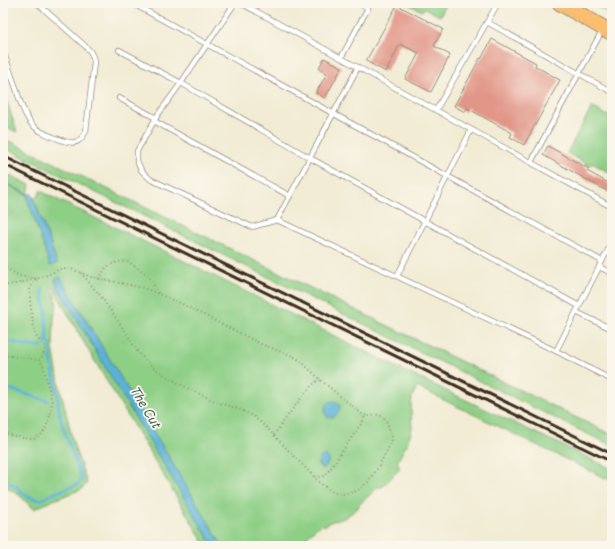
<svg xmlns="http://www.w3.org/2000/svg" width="615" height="549" viewBox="0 0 615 549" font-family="'Playpen Sans',sans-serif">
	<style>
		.green { fill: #8ecf86; stroke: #647c52 }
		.water { fill: #5ab3d7; stroke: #4a6e7a }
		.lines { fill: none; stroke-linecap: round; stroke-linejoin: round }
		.stream { stroke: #5ab3d7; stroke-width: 3 }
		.building { fill: #e19688 }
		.lane-casing { stroke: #968b7a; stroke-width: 6 }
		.primary-casing { stroke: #968b7a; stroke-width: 17 }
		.path { stroke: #968b7a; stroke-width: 2; stroke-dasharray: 1 3; stroke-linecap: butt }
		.lane { stroke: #fff; stroke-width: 4.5 }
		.primary { stroke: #fbbe6e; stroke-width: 15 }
		.rail { stroke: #3b2a1e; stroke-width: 3 }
		.labels { text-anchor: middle; stroke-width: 3.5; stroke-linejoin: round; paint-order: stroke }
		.water-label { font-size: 12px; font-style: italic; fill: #465a5f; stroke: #fbf7ec }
	</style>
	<rect width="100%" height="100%" fill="#fbf7ec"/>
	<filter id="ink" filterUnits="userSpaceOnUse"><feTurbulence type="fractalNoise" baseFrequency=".025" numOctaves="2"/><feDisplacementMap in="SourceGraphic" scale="8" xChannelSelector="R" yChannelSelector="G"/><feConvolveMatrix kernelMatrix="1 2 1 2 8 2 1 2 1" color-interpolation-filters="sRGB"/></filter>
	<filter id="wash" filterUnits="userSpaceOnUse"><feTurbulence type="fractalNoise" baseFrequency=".012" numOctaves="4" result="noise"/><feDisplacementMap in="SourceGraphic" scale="16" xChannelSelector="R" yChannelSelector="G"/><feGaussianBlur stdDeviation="0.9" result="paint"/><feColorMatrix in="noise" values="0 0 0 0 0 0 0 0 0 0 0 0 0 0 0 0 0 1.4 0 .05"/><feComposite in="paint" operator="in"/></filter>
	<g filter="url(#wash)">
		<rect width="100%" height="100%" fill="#f2ecd5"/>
		<g class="green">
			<polygon points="406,3 447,3 440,16 424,8 422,11"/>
			<polygon points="590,3 612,3 612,15"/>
			<polygon points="3,90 17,132 3,126"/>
			<polygon points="592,107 612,118 612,174 592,163 590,166 567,153"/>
			<polygon points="3,138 612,435 612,446 3,147"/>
			<polygon points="3,172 30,185 29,191 27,193 28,200 56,264 50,242 32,197 35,198 38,197 40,191 42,191 46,194 174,256 415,376 610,468 609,480 417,387 412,397 411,409 412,429 407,444 397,462 399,464 399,470 382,487 378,487 359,505 358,508 350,514 344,518 330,522 324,526 322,524 316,528 297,546 229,546 228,543 226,546 207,546 203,541 90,353 52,286 50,287 55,296 57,305 54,317 53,347 59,383 74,446 87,483 82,489 56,499 34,509 19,495 3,485"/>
		</g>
		<g class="water">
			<polygon points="3,182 22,191 29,194 30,193 32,194 50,242 57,264 50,266 28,200 28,195 3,183"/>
			<polygon points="60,277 222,545 220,546 213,546 120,392 57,286 55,279"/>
			<path d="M332 401C347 401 338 421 327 417 323 411 325 404 332 401Z"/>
			<path d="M325 455 329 459C328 464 326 467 322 469L318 464 320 458Z"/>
		</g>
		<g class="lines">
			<g class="stream">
				<polyline points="3,109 5,118"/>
				<polyline points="43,290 42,292 46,311 47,339 45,342"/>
				<path d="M3 339C14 342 30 348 42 346"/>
				<polyline points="3,387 48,401"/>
				<polyline points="3,480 12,484 19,489 28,497 40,500 55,493 78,484 82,480 62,424 58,404 58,400 51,359 50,344 47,339"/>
			</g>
		</g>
		<g id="blocks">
			<g class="building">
				<polygon points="397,5 443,29 434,46 450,55 431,92 405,79 419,53 400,44 386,72 366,61"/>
				<polygon points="492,39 536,63 535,66 560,80 524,145 510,137 512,133 467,108 465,112 454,106 480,58 481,59"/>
				<polygon points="324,58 342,67 325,98 316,93 327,73 319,68"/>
				<polygon points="548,146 589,169 587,171 612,185 612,194 543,155"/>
			</g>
		</g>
	</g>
	<g filter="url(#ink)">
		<use href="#blocks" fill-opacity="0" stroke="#968b7a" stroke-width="1"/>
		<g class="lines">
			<g class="lane-casing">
				<g id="lane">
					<polyline points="132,3 602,261"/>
					<polyline points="235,3 181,83 157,116 137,151 137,161 141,170 150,179 252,227 277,220 556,351 612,380"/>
					<polyline points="241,3 612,207"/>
					<polyline points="358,3 368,8"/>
					<polyline points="487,22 612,92"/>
					<path d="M3 50C7 62 11 75 16 88 19 99 23 112 30 122 37 132 53 137 64 141 76 145 81 141 86 131L94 62 93 57 90 51 84 45 37 3"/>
					<polyline points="119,50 181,83 310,158 579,306"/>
					<polyline points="341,58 368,8 368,3"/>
					<polyline points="119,98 156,118"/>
					<polyline points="436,110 498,3"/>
					<polyline points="154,121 290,196"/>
					<polyline points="531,162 603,29"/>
					<polyline points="277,220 358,67"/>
					<polyline points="599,267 612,273"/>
					<polyline points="397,276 471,130"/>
					<polyline points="576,312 612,329"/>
					<polyline points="556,351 612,242"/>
				</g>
			</g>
			<g class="primary-casing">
				<polyline id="primary" points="560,3 612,33"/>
			</g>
			<g class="path">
				<path d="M3 265C14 274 21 278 36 278"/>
				<path d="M99 279C102 275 103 270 107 267 111 263 123 260 129 262 134 266 145 272 149 277 152 280 156 290 159 294"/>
				<polyline points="3,286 20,283 45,276 60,269 72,269 91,277 144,288 180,303 261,344 297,358 322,381 363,415 369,416 377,415 381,416 384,418 387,422 392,438 391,443 376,471 367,483 357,491 346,494 334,493 321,484 267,428 253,416 239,409 219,403 191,390 166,376 151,366 136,350 127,334 99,294 81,273"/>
				<path d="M3 355 39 360 41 359C50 343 41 346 35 334 33 323 29 300 30 289 31 285 34 282 37 279"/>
				<polyline points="3,432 10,435 23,438 34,439 42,434 45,430 50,416 52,402 43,365 39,360"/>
				<path d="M274 435C282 424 309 384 319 380L321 381"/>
				<polyline points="315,476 321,477 326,475 363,421 364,418 363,416"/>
			</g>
			<use href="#lane" class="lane"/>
			<use href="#primary" class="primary"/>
			<g class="rail">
				<polyline points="3,156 612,454"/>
				<polyline points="3,164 612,462"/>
			</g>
		</g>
	</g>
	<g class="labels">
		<g class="water-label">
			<text transform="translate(145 407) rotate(59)" y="4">The Cut</text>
		</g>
	</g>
	<rect width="615" height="549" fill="none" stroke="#fbf7ec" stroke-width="16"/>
</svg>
